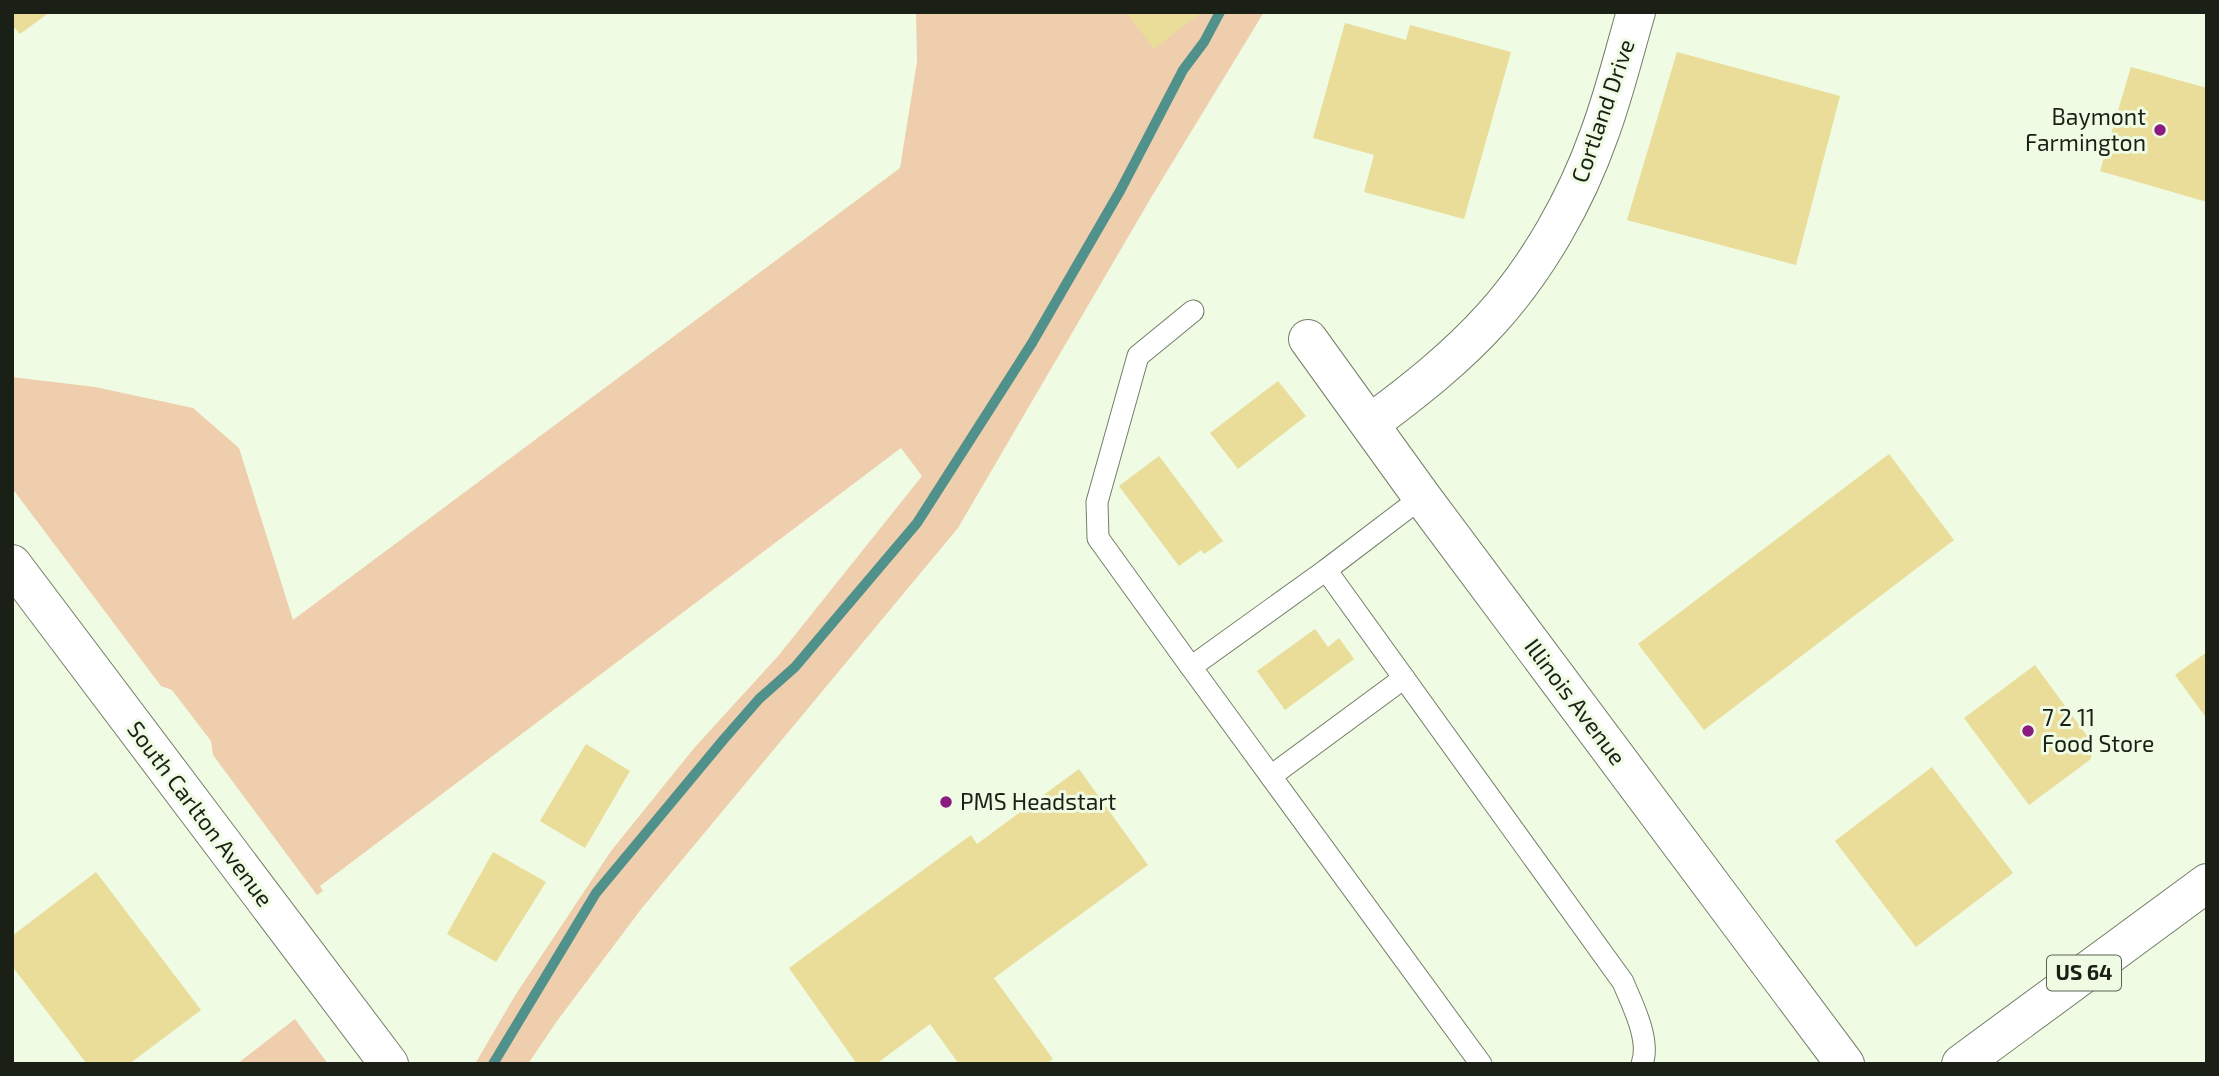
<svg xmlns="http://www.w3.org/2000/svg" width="2219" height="1076" viewBox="0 0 2219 1076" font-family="'Exo 2',sans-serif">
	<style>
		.green { fill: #efcead }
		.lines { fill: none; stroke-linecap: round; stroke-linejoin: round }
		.stream { stroke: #50918b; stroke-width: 10 }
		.building { fill: #eadc99 }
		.service-casing { stroke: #747e69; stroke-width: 23 }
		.minor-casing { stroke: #747e69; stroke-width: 40 }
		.trunk-casing { stroke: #747e69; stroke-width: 40 }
		.service { stroke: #fff; stroke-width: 21 }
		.minor { stroke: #fff; stroke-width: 38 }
		.trunk { stroke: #fff; stroke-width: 38 }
		.poi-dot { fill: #8a1c81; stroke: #effbe3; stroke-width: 2.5 }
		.labels { text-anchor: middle; stroke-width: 6; stroke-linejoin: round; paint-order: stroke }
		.shield { fill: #effbe3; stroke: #5b6254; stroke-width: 2 }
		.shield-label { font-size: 21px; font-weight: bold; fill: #1b2017 }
		.street-label { font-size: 23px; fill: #1b2017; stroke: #effbe3 }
		.poi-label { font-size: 23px; fill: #1b2017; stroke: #effbe3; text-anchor: start }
	</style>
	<rect width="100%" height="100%" fill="#effbe3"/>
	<g class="green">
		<polygon points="916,12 1264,12 1152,196 958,528 642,908 557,1021 528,1064 475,1064 516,994 611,851 695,747 779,655 922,476 901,448 320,886 323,891 317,895 213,755 211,741 172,690 161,686 12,488 12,377 95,387 193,408 239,448 293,620 900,168 917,62"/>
		<polygon points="295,1019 328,1064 237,1064"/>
	</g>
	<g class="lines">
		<polyline class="stream" points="493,1064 596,893 724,739 759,699 795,667 917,523 1032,343 1120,191 1183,70 1204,42 1220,12"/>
	</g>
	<g class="building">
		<polygon points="12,12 50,12 20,34 12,25"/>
		<polygon points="1126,12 1202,12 1154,49"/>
		<polygon points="1345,23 1406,40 1410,25 1511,52 1464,219 1364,192 1374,155 1313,138"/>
		<polygon points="1677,52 1840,96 1796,265 1627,220"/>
		<polygon points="2131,67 2207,88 2207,202 2100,171"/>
		<polygon points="1278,381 1306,416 1238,469 1210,433"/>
		<polygon points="1889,454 1954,540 1704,730 1638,644"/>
		<polygon points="1159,456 1223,541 1204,554 1201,550 1179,566 1119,486"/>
		<polygon points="1315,629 1328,647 1339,638 1354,659 1285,710 1257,671"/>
		<polygon points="2207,652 2207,719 2175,675"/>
		<polygon points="2035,665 2093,744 2091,759 2029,805 1964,718"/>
		<polygon points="586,744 630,771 585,848 540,821"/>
		<polygon points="1932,767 2013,873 1916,947 1835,841"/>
		<polygon points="1079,769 1148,865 994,978 1053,1059 1046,1064 959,1064 930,1024 876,1064 857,1064 789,968 971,835 977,844"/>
		<polygon points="493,852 546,882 496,962 447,934"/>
		<polygon points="96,872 201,1010 129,1064 87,1064 12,966 12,936"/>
	</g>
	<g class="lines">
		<g class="service-casing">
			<g id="service">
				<polyline points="1422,497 1326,570 1191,667 1481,1064"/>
				<path d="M1326 570 1623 982C1632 1004 1651 1040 1642 1064"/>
				<polyline points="1191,667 1098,538 1097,502 1138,356 1193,311"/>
				<polyline points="1271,776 1404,678"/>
			</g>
		</g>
		<g class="minor-casing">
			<g id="minor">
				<polyline points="1308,339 1422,497 1845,1064"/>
				<path d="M1371 423C1414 391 1456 358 1492 318 1538 267 1576 200 1599 135 1614 95 1624 53 1636 12"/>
				<polyline points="12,564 389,1064"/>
			</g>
		</g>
		<g class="trunk-casing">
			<polyline id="trunk" points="1961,1064 2207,883"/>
		</g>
		<use href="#service" class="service"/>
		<use href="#minor" class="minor"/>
		<use href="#trunk" class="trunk"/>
	</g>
	<g class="poi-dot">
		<circle cx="2160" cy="130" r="7"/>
		<circle cx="2028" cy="731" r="7"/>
		<circle cx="946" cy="802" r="7"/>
	</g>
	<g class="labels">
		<rect class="shield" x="2047" y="955.5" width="74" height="35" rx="5"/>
		<g class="shield-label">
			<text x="2084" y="980">US 64</text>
		</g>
		<g class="street-label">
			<text transform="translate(1603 111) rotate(-71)" y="8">Cortland Drive</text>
			<text transform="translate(1575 702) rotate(53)" y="8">Illinois Avenue</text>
			<text transform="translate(200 814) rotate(53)" y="8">South Carlton Avenue</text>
		</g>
		<g class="poi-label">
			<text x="2146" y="125" text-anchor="end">Baymont<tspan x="2146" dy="26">Farmington</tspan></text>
			<text x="2042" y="726">7 2 11<tspan x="2042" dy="26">Food Store</tspan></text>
			<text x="960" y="810">PMS Headstart</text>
		</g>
	</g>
	<rect width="2219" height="1076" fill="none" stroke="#1b2017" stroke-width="28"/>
</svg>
